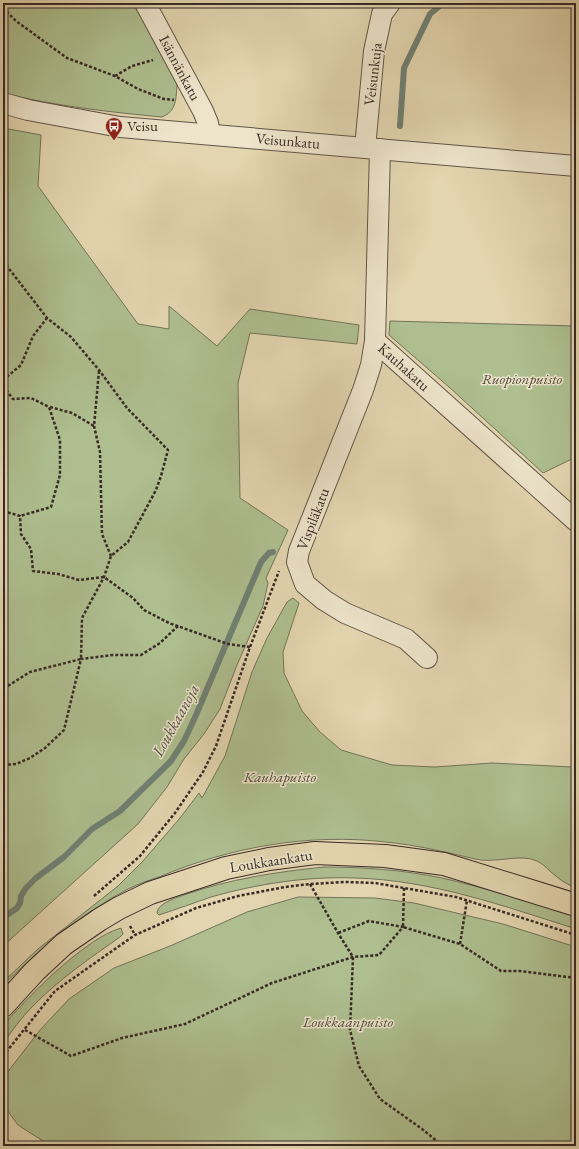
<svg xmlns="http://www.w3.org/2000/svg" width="579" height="1149" viewBox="0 0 579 1149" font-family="'EB Garamond',serif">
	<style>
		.green { fill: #aebe8f; stroke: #72745a }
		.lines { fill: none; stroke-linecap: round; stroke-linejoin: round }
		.stream { stroke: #708074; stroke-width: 6 }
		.minor-casing { stroke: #625548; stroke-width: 22 }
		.major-casing { stroke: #372a25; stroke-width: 24 }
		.path { stroke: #372a25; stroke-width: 2.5; stroke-dasharray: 3 2; stroke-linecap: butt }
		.minor { stroke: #ede4cb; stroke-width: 20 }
		.major { stroke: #e3d5af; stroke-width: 22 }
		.labels { text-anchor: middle; stroke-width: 3; stroke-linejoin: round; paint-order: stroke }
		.street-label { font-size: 15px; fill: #372a25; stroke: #ede4cb }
		.poi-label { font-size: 15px; fill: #372a25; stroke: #ede4cb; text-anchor: start }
		.park-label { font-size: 15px; font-style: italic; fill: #4f483a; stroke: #ede4cb }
		.water-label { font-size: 16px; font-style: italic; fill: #4f4e46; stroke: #ede4cb }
	</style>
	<rect width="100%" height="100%" fill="#e3d5af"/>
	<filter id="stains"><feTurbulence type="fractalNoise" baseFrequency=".005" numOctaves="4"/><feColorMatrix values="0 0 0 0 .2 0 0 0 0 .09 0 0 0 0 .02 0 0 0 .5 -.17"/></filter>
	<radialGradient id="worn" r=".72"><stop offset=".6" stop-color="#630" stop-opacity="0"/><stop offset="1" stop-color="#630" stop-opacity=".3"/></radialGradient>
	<g class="green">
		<path d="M3 3H135L177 84C176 98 177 111 162 117 109 112 55 106 3 93Z"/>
		<polygon points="3,128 41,135 38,186 138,324 169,329 169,306 217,346 250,309 359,325 357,344 250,333 238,383 240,498 288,530 266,578 268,583 263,606 237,665 220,709 204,734 184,759 167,787 138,824 3,946"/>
		<polygon points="390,321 576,326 576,457 543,473 449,387 389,335"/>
		<path d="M293 598 299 603 283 652 284 673 302 711 320 732 341 750 392 765 435 767 492 763 572 767 576 768V888C569 885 563 882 557 877 550 872 545 865 537 861 520 853 495 864 475 859 446 852 416 845 386 842 309 833 230 847 159 877 149 880 139 884 130 888 81 913 42 948 3 985V982L38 949 118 886 143 861 180 818 199 793 202 798 225 756 252 672 267 638 287 602Z"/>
		<path d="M324 867C364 867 403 870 442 878 487 888 531 903 576 916V929C504 906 431 880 355 878 307 876 257 884 211 897 194 903 177 909 159 915L157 913C158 903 176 898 184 895 229 879 276 872 324 867Z"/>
		<polygon points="298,897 375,898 414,903 503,924 576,947 576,1146 49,1146 46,1143 18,1125 4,1106 3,1078 40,1030 69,999 114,968 170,946 247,912"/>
		<path d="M121 928 123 934 120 937C90 958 58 980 32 1007 21 1018 12 1031 3 1043V1025C31 995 59 965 93 942 102 936 111 931 121 928Z"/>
	</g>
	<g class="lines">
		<g class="stream">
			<polyline points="400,126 404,68 430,14 443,3"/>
			<polyline points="3,918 17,908 20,903 21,896 26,888 36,878 64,857 92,829 120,811 171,761 184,741 196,715 261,562 269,553 273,552"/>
		</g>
		<g class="minor-casing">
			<g id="minor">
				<polyline points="145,3 203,111 208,123 210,134"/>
				<polyline points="3,103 28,110 120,127 576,166"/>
				<polyline points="365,148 374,51 382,14 390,3"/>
				<polyline points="380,149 375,341 371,365 363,390 299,551 297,562 305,584 324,600 345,613 406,639 427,658"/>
				<polyline points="375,341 576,521"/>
			</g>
		</g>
		<g class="major-casing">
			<polyline id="major" points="3,1006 35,971 64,944 99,920 119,908 150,893 226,868 269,859 315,853 385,856 444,864 576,905"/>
		</g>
		<g class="path">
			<polyline points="3,8 16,21 67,58 115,76 138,89 164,99 174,100"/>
			<polyline points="115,76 132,66 153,60"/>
			<polyline points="3,261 47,318 71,337 99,370 127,408 168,450 161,476 156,490 128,542 111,556 104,577 82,618 81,659 30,672 3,689"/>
			<polyline points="99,371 94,426 100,452 102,534 111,556"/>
			<polyline points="3,380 21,365 33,336 47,318"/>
			<polyline points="3,386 13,399 31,398 49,407 60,440 60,475 51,507 20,516"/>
			<polyline points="50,407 72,413 94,426"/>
			<polyline points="3,511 20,516 21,534 31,549 33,571 58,574 79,580 104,577 133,598 144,610 169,623 228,644 250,647"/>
			<polyline points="3,765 16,764 30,758 45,748 64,730 81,659 113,655 141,655 160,643 178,626"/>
			<polyline points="310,884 338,933 353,957 350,1030 359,1066 380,1099 422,1129 443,1146"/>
			<polyline points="404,888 403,927 460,944 501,971 520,971 576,978"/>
			<polyline points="94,896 140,856 175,813 203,772 216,746 250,647 279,571"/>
			<polyline points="130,926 135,935"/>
			<polyline points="460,944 467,900"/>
			<polyline points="25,1030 71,1056 122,1038 185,1024 272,983 353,957 379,955 403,927 369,921 338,933"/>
			<polyline points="3,1056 55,991 135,935 196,908 238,896 285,887 310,884 345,882 375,883 456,897 576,935"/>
		</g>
		<use href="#minor" class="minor"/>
		<use href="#major" class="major"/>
	</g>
	<defs>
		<g id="bus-pin" transform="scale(0.9)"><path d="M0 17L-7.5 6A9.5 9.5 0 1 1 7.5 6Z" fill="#8f2418" stroke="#ede4cb"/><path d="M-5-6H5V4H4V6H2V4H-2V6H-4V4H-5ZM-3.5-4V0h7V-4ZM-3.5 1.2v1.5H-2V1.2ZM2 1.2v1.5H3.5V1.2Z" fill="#fff"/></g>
	</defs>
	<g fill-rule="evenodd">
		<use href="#bus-pin" x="114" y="126"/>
	</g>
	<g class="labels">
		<g class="street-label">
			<text transform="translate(180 68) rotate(62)" y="5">Isännänkatu</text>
			<text transform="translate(373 74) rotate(-83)" y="5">Veisunkuja</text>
			<text transform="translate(288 141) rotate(5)" y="5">Veisunkatu</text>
			<text transform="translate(404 367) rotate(42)" y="5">Kauhakatu</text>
			<text transform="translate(313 519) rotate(-69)" y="5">Vispiläkatu</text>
			<text transform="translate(271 861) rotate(-9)" y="5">Loukkaankatu</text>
		</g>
		<g class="poi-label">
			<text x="127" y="131">Veisu</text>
		</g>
		<g class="park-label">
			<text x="522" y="384">Ruopionpuisto</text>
			<text x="280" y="782">Kauhapuisto</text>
			<text x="348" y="1027">Loukkaanpuisto</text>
		</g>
		<g class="water-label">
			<text transform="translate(175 720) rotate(-61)" y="6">Loukkaanoja</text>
		</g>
	</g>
	<rect width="579" height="1149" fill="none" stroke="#e3d5af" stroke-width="16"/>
	<rect x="4" y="4" width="571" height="1141" fill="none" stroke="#372a25" stroke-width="2"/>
	<rect x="8" y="8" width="563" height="1133" fill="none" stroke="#372a25"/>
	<rect width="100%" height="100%" filter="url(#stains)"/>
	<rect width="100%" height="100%" fill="url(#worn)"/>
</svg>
